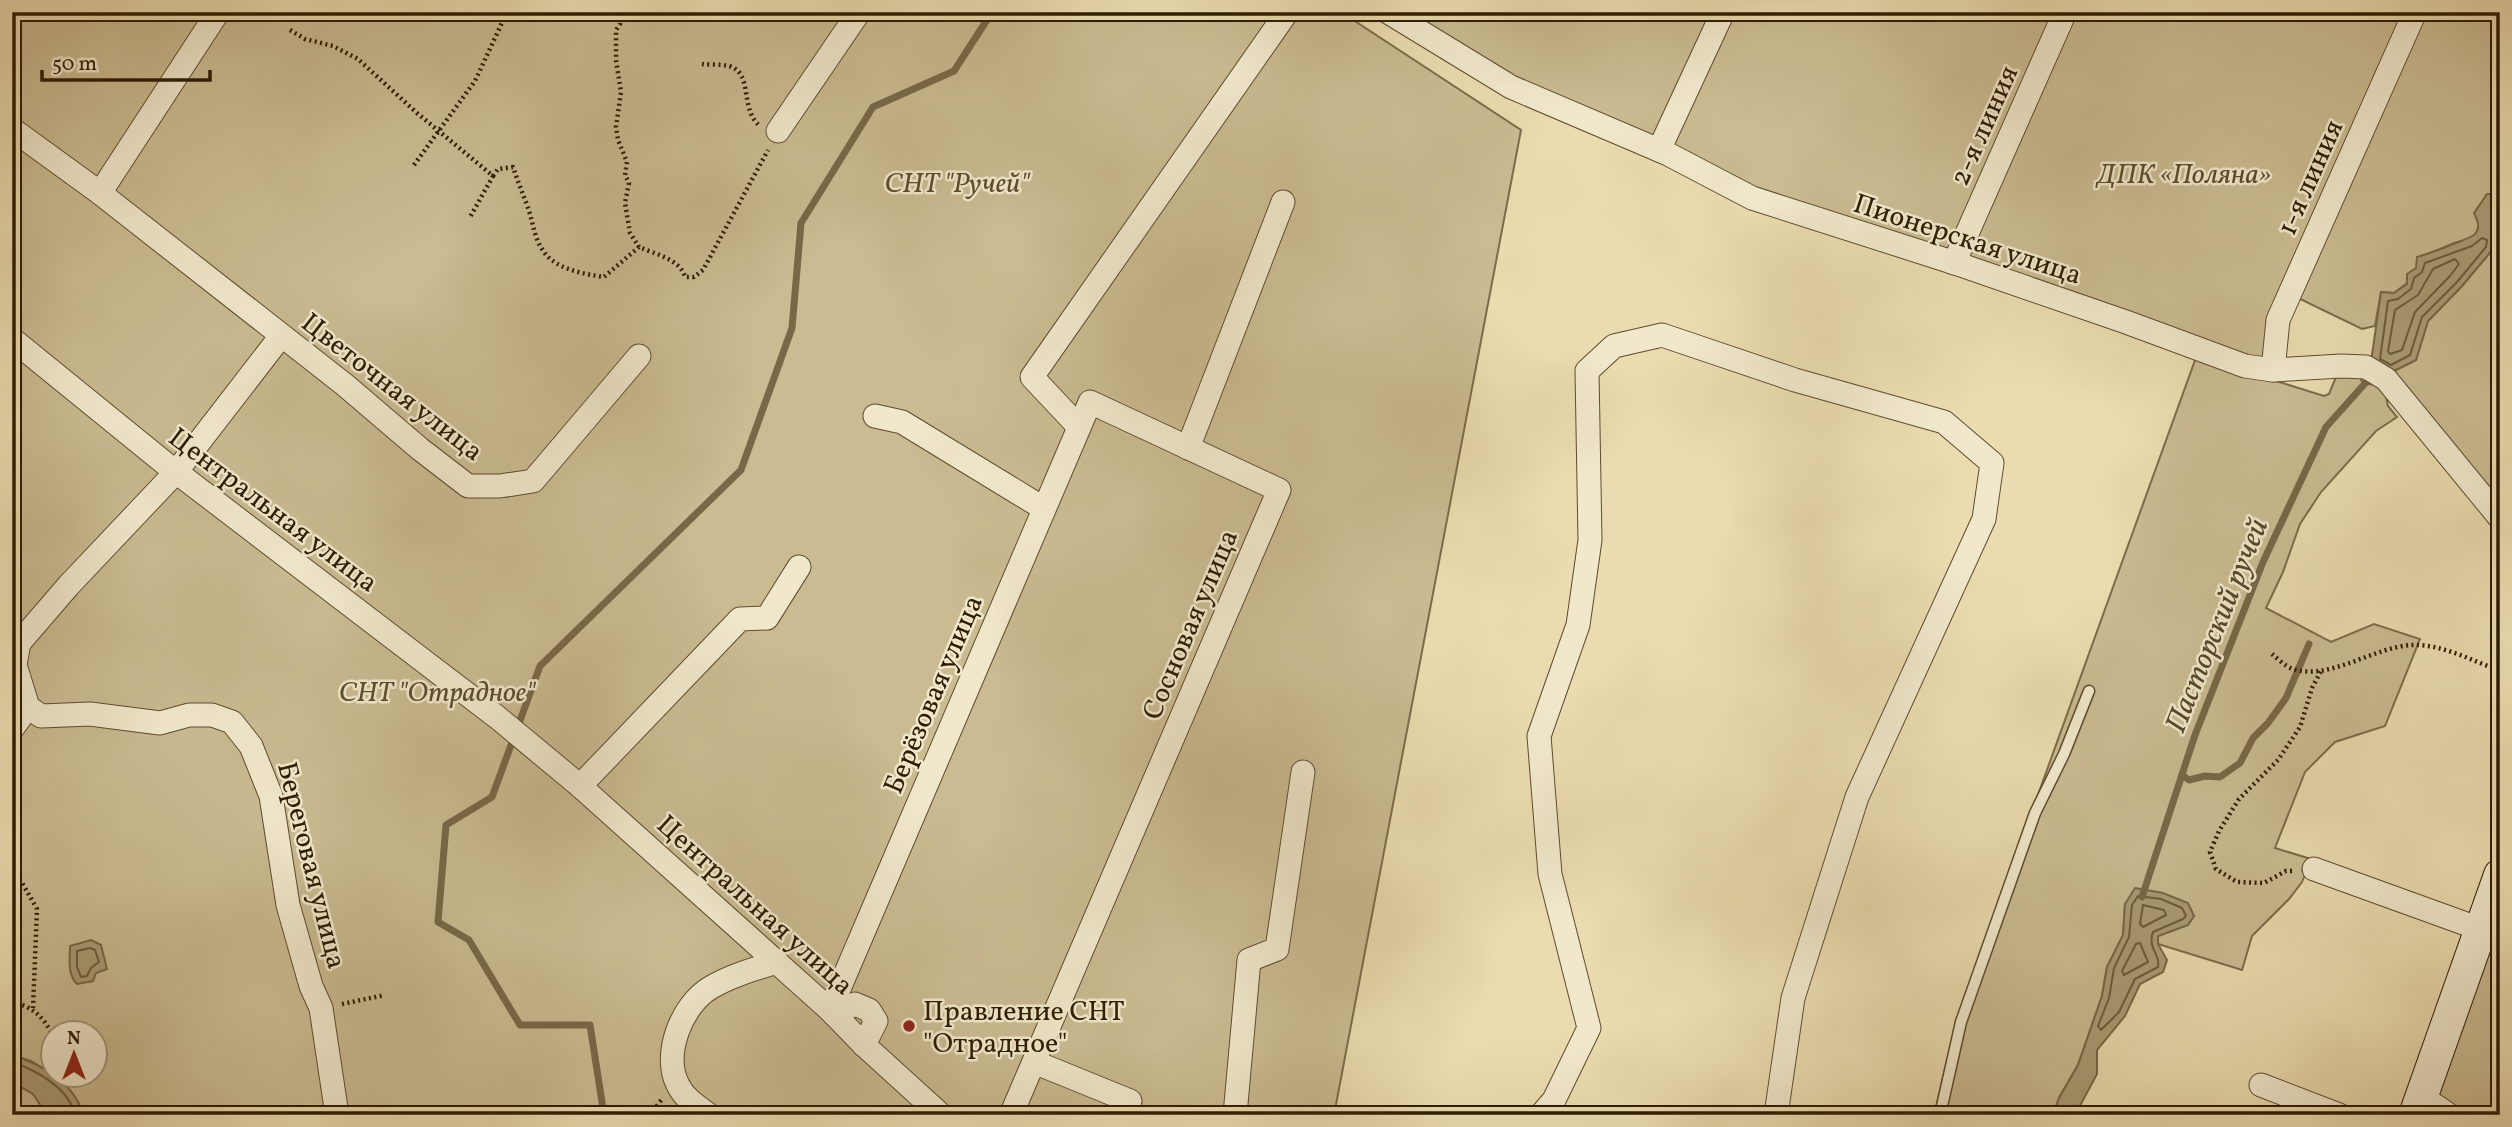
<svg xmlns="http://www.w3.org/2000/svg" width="2512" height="1127" viewBox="0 0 2512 1127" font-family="Vollkorn,serif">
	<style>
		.green { fill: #cabb92; stroke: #7c6c4a; stroke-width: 2 }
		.water { fill: #aa9b75; stroke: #786847; stroke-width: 2 }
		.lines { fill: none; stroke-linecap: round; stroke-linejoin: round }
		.shore { stroke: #6c5c3c; stroke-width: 2 }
		.stream { stroke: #786847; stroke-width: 7 }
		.lane-casing { stroke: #5d4c2e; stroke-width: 13 }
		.street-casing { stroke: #5d4c2e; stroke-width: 25 }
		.secondary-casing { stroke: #2e1c02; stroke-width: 34 }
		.path { stroke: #2e1c02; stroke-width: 4.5; stroke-dasharray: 2 3.5; stroke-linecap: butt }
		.lane { stroke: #f1e8cc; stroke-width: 10 }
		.street { stroke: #f1e8cc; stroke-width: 23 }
		.secondary { stroke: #f1e8cc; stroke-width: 32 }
		.poi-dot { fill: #8f2418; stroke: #f1e8cc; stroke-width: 2.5 }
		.labels { text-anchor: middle; stroke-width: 5; stroke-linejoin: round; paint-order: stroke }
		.street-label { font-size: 28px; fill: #2e1c02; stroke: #f1e8cc }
		.park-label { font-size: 28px; font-style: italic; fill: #5d4c2d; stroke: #f1e8cc }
		.poi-label { font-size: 28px; fill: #2e1c02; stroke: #f1e8cc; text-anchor: start }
		.water-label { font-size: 30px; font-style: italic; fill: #59482a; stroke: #f1e8cc }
	</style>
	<rect width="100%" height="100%" fill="#eadcb0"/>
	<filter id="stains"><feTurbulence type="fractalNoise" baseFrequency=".00286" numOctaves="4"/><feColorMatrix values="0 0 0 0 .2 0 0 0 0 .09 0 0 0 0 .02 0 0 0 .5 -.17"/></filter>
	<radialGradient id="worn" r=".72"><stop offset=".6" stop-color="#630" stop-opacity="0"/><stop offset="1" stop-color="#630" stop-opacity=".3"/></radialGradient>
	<g class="green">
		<path d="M12 12H1341L1521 130 1334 1115H83C79 1098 65 1087 53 1075L94 1074V1032H52V1074L31 1061 12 1055Z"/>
		<polygon points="1388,12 2500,12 2500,181 2477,233 2469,239 2454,243 2426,255 2407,283 2394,293 2381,292 2375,326 2362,329 2290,294 2276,381 2324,396 2329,394 2336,377 2362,374 2361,380 2365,384 2384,385 2388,406 2397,417 2376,431 2321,492 2300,524 2283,572 2266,608 2331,642 2374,624 2420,639 2385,726 2335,742 2305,772 2275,848 2311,859 2302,882 2289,899 2252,936 2242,970 2158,944 2158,936 2188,925 2194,916 2125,904 2123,935 2107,967 2102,996 2078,1065 2059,1098 2053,1115 1934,1115 1957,1019 2199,349 1752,198"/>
		<polygon points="2500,217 2500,519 2390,373 2416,360 2428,321 2462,286 2493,249 2495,225"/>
		<polygon points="2500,875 2500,1115 2415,1115"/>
		<polygon points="12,1082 33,1094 47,1115 12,1115"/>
	</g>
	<g class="water">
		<path d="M2498 181H2500V217L2495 225 2493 249 2462 286 2428 321 2416 360 2390 373 2371 362 2381 292 2394 293 2407 284V274L2416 268 2417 257C2425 255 2472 238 2475 234 2481 227 2477 220 2474 213L2487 194H2493Z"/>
		<polygon points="2135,888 2163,893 2188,903 2194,916 2188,925 2158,936 2158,944 2167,960 2163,972 2140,984 2125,1016 2097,1050 2097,1074 2075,1115 2053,1115 2059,1098 2078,1065 2102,996 2107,967 2123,935 2125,904"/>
		<path d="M91 940 101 945 107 969 96 973 93 981 77 984C67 974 70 959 70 946Z"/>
		<path d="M12 1055C41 1064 75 1083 83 1115H47L33 1094 12 1082Z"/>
	</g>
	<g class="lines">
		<g class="shore">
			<polygon points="2482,238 2487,240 2486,247 2457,282 2422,317 2410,355 2391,365 2380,359 2388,301 2398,299 2411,289 2414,278 2422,272 2425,263 2472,246"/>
			<polygon points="2455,259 2459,264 2450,276 2415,312 2402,350 2390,354 2388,351 2395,310 2418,295 2433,269"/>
			<path d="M2138 896 2161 899 2182 908 2186 916 2183 919 2153 932C2147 949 2161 954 2158 967L2135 979 2119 1012 2101 1030 2098 1026 2109 998 2114 968 2129 937 2132 905Z"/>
			<polygon points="2143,905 2164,910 2166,915 2143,927 2140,924"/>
			<polygon points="2140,943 2148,962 2124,975 2122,971 2136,944"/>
			<polygon points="90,948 95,950 99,962 91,968 87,976 81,977 77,967 77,951"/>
			<path d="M12 1062C36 1070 69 1088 75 1115"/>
		</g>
		<g class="stream">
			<polyline points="2182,775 2189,780 2205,776 2220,777 2240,763 2253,738 2268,723 2286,698 2309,644"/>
			<polyline points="2142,897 2195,735 2263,562 2326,427 2369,379"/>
			<polyline points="604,1115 590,1025 520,1025 469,940 438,922 446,825 492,797 540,666 741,470 792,328 801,223 873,107 954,71 992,12"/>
		</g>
		<g class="lane-casing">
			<polyline id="lane" points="1940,1115 1961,1022 2035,813 2064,754 2089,691"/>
		</g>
		<g class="street-casing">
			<g id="street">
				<polyline points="1388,12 1511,87 1668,154 1752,198 1952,262 2126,322 2245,366 2273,370 2341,366 2366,367 2386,379 2500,518"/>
				<polyline points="12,129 100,193 345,385 420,449 468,486 500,486 533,481 639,356"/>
				<polyline points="778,131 859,12"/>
				<polyline points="1659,150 1723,12"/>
				<polyline points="100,193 218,12"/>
				<polyline points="1954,263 2065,12"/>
				<polyline points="281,336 176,472 69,585 19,643 15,665 28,707 41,716 90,714 160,723 189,715 212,715 232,722 251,746 271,796 288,905 311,986 321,1008 337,1115"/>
				<polyline points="12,339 167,465 497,717 580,786 830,1010 864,1045 941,1115"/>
				<polyline points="2273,370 2278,320 2415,12"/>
				<polyline points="875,416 902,422 1043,508"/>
				<polyline points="1079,427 1032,377 1287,12"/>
				<polyline points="1188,448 1283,202"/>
				<polyline points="12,729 28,707"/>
				<polyline points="580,786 740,619 767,618 799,567"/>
				<polyline points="2314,869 2480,929"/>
				<polyline points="830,1010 1090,402 1279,490 1011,1115"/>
				<polyline points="834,1014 855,1004 869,1010 876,1021 864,1045"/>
				<polyline points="1034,1062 1130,1101"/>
				<polyline points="2261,1085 2339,1115"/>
				<polyline points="2421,1096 2449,1115"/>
				<path d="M709 1115C697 1106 684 1098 678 1085 662 1054 682 1005 710 988 730 976 754 969 777 962"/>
				<polyline points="1235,1115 1249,960 1277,949 1303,772"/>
				<polyline points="1541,1115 1554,1100 1589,1028 1550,874 1539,736 1578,625 1590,540 1587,371 1614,346 1662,335 1795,380 1944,422 1992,463 1984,519 1857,797 1793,998 1776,1115"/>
			</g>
		</g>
		<g class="secondary-casing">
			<polyline id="secondary" points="2415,1115 2500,875"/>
		</g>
		<g class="path">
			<polyline points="621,12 620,24 616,30 616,60 621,92 616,127 618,140 627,162 625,175 629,183 625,203 630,233 639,247"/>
			<polyline points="290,30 305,39 333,46 358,59 417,113 493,176 469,219"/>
			<path d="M702 64C710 65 721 64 729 66 754 73 739 109 760 126"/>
			<polyline points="414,165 475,81 507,12"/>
			<path d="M493 176 498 169 513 167C518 182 523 194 528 208 533 222 534 237 542 249 553 269 584 274 604 277L639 247C655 254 680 259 685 277H694L703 270 768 150"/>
			<path d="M2272 654C2278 659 2286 667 2293 669 2330 681 2375 646 2413 645 2442 644 2473 661 2500 671"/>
			<polyline points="12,871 21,881 37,909 33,1008"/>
			<polyline points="2292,871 2286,871 2264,883 2237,882 2216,869 2210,852 2219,831 2239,799 2278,760 2300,727 2312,688 2321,671"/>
			<path d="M12 1001C33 1008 42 1015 52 1034"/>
			<polyline points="342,1004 385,995"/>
			<polyline points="650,1115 662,1099"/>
		</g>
		<use href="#lane" class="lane"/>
		<use href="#street" class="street"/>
		<use href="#secondary" class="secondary"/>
	</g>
	<circle class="poi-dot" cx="909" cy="1026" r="7"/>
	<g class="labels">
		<g class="street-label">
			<text transform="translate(1983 125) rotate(-66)" y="10">2-я линия</text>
			<text transform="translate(2309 177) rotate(-66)" y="10">1-я линия</text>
			<text transform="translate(1968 238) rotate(18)" y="10">Пионерская улица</text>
			<text transform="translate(393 386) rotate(38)" y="10">Цветочная улица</text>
			<text transform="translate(274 509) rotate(37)" y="10">Центральная улица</text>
			<text transform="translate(1189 624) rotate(-67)" y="10">Сосновая улица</text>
			<text transform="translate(932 694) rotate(-67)" y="10">Берёзовая улица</text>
			<text transform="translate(313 865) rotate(76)" y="10">Береговая улица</text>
			<text transform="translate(756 904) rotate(42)" y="10">Центральная улица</text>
		</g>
		<g class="park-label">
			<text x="2184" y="183">ДПК «Поляна»</text>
			<text x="957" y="192">СНТ "Ручей"</text>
			<text x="437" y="701">СНТ "Отрадное"</text>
		</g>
		<g class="poi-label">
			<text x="923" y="1020">Правление СНТ<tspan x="923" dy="32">"Отрадное"</tspan></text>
		</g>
		<g class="water-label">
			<text transform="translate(2216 625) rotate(-68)" y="10">Пасторский ручей</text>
		</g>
	</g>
	<rect width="2512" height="1127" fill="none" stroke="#eadcb0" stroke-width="42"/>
	<rect x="14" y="14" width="2484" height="1099" fill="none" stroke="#2e1c02" stroke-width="3.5"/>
	<rect x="21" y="21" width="2470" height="1085" fill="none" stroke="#2e1c02" stroke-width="2"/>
	<g transform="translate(74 1054)"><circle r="33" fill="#f1e8cc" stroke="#a3967b" stroke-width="2"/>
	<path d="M0-5L12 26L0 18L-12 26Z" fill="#8f2418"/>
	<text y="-10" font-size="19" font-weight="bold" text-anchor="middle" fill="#2e1c02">N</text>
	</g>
	<path d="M42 70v10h168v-10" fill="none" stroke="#2e1c02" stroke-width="3.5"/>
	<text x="52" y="70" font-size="21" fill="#2e1c02" stroke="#f1e8cc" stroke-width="5" paint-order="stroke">50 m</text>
	<rect width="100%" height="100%" filter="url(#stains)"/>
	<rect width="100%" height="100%" fill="url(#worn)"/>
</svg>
